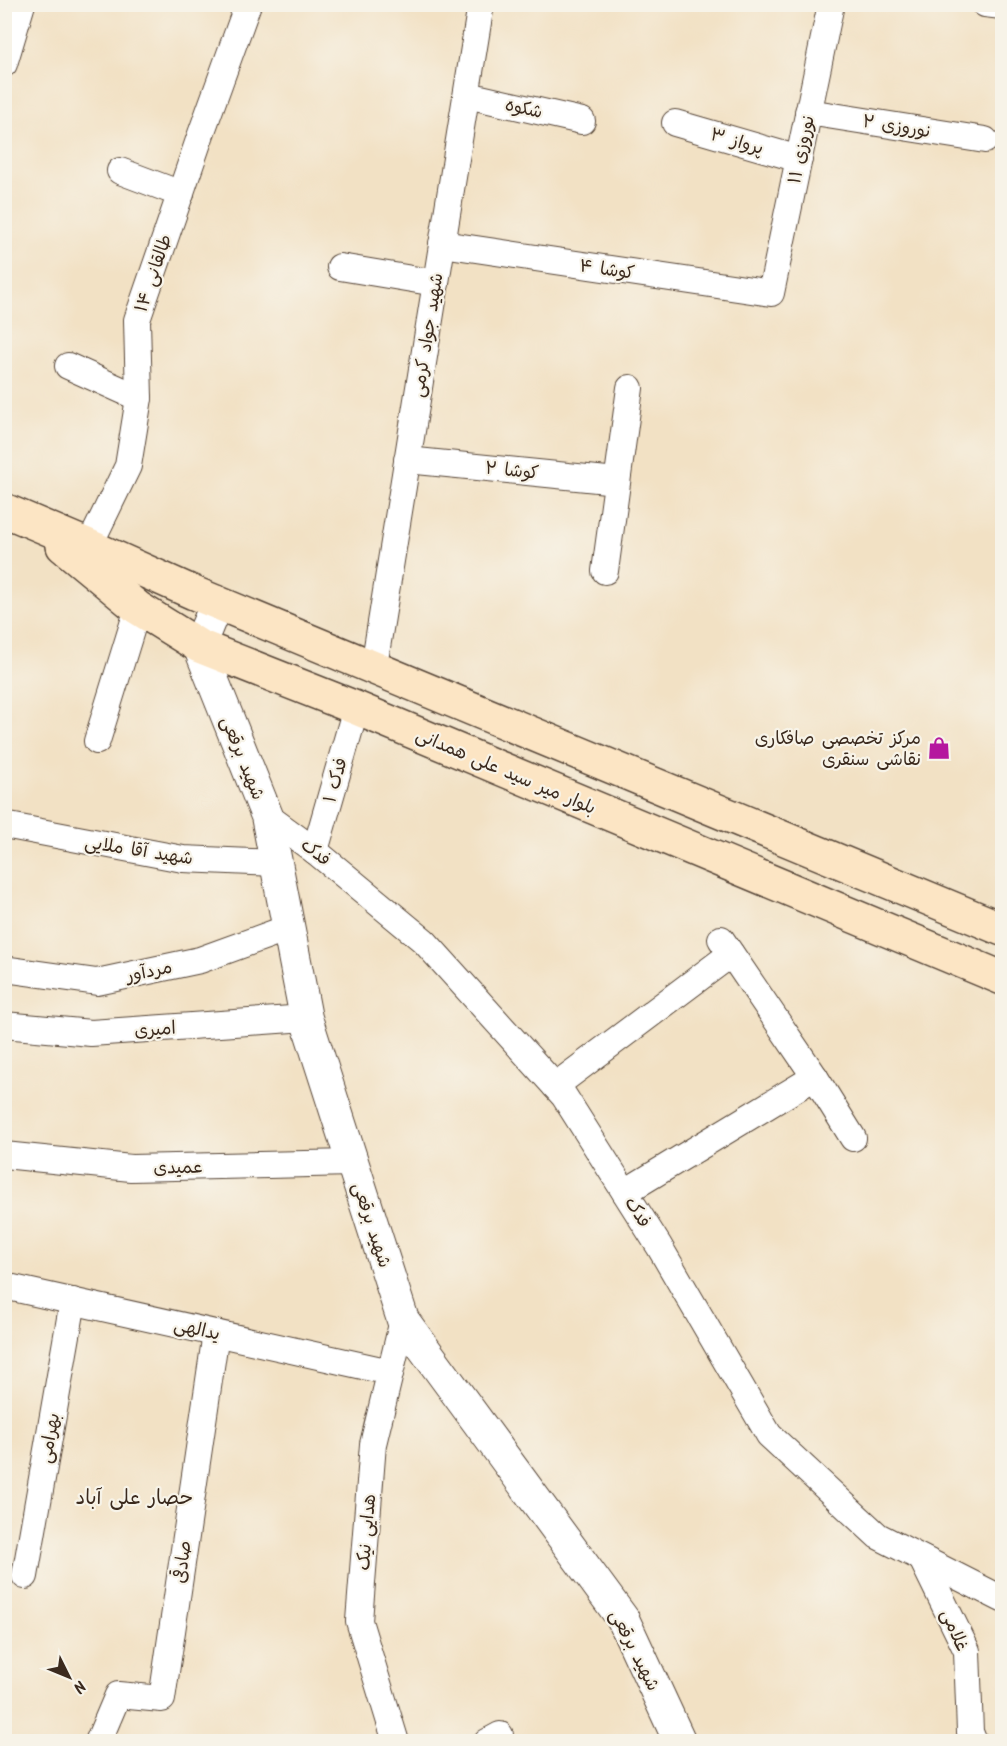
<svg xmlns="http://www.w3.org/2000/svg" width="1007" height="1746" viewBox="0 0 1007 1746" font-family="Kalam,'Playpen Sans Arabic',sans-serif">
	<style>
		.lines { fill: none; stroke-linecap: round; stroke-linejoin: round }
		.minor-casing { stroke: #564537; stroke-width: 28 }
		.tertiary-casing { stroke: #564537; stroke-width: 34 }
		.secondary-casing { stroke: #564537; stroke-width: 36 }
		.minor { stroke: #fff; stroke-width: 26 }
		.tertiary { stroke: #fff; stroke-width: 32 }
		.secondary { stroke: #fce5c4; stroke-width: 33 }
		.labels { text-anchor: middle; stroke-width: 4.5; stroke-linejoin: round; paint-order: stroke }
		.street-label { font-size: 18px; fill: #3b2a1e; stroke: #f7f3e8 }
		.poi-label { font-size: 18px; fill: #3b2a1e; stroke: #f7f3e8; text-anchor: end }
		.neighbourhood-label { font-size: 20px; fill: #3b2a1e; stroke: #f7f3e8 }
	</style>
	<rect width="100%" height="100%" fill="#f7f3e8"/>
	<filter id="ink" filterUnits="userSpaceOnUse"><feTurbulence type="fractalNoise" baseFrequency=".0167" numOctaves="2"/><feDisplacementMap in="SourceGraphic" scale="12" xChannelSelector="R" yChannelSelector="G"/><feConvolveMatrix kernelMatrix="1 2 1 2 8 2 1 2 1" color-interpolation-filters="sRGB"/></filter>
	<filter id="wash" filterUnits="userSpaceOnUse"><feTurbulence type="fractalNoise" baseFrequency=".008" numOctaves="4" result="noise"/><feDisplacementMap in="SourceGraphic" scale="24" xChannelSelector="R" yChannelSelector="G"/><feGaussianBlur stdDeviation="1.35" result="paint"/><feColorMatrix in="noise" values="0 0 0 0 0 0 0 0 0 0 0 0 0 0 0 0 0 1.4 0 .05"/><feComposite in="paint" operator="in"/></filter>
	<g filter="url(#wash)">
		<rect width="100%" height="100%" fill="#f2e1c4"/>
	</g>
	<g filter="url(#ink)">
		<g class="lines">
			<g class="minor-casing">
				<g id="minor">
					<polyline points="985,4 1002,6"/>
					<polyline points="4,64 22,4"/>
					<polyline points="467,95 582,121"/>
					<polyline points="808,112 985,140"/>
					<polyline points="675,123 799,159"/>
					<polyline points="120,171 181,194"/>
					<polyline points="442,244 771,293 831,4"/>
					<polyline points="340,267 436,283"/>
					<polyline points="68,366 139,398"/>
					<polyline points="407,460 617,481"/>
					<polyline points="89,546 128,466 139,398 137,320 201,134 248,4"/>
					<polyline points="605,571 630,388"/>
					<polyline points="374,666 481,4"/>
					<polyline points="97,741 138,608"/>
					<polyline points="267,816 315,851 424,941 564,1096 659,1246 769,1435 878,1536 1002,1599"/>
					<polyline points="4,825 183,859 276,863"/>
					<polyline points="315,851 356,708"/>
					<polyline points="721,939 815,1077 853,1138"/>
					<polyline points="4,969 97,982 200,960 288,928"/>
					<polyline points="4,1025 91,1033 306,1018"/>
					<polyline points="555,1086 731,954"/>
					<polyline points="4,1155 131,1168 352,1163"/>
					<polyline points="625,1192 815,1077"/>
					<polyline points="4,1286 390,1372"/>
					<polyline points="922,1559 967,1651 970,1732 974,1742"/>
					<polyline points="25,1576 73,1301"/>
					<polyline points="98,1742 118,1695 162,1699 216,1333"/>
					<polyline points="396,1742 359,1621 373,1444 403,1320"/>
					<polyline points="487,1742 500,1735"/>
				</g>
			</g>
			<g class="tertiary-casing">
				<polyline id="tertiary" points="217,602 199,646 267,816 306,1018 403,1320 623,1619 680,1742"/>
			</g>
			<g class="secondary-casing">
				<g id="secondary">
					<polyline points="4,510 89,546 194,593 1002,929"/>
					<polyline points="63,546 138,608 199,646 356,708 1002,978"/>
				</g>
			</g>
			<use href="#minor" class="minor"/>
			<use href="#tertiary" class="tertiary"/>
			<use href="#secondary" class="secondary"/>
		</g>
	</g>
	<defs>
		<g id="shop-bare" transform="scale(1.8)"><path d="M-5-2.5h2.3a2.7 3.5 0 0 1 5.4 0H5L5.5 6h-11ZM-1.5-2.5h3a1.5 2.3 0 0 0-3 0Z" fill="#b5179e" stroke="#f7f3e8" stroke-width="2.5" paint-order="stroke"/></g>
	</defs>
	<g fill-rule="evenodd">
		<use href="#shop-bare" x="939" y="748"/>
	</g>
	<g class="labels">
		<g class="street-label">
			<text transform="translate(524 108) rotate(13)" y="6">شکوه</text>
			<text transform="translate(897 126) rotate(9)" y="6">نوروزی ۲</text>
			<text transform="translate(737 141) rotate(16)" y="6">پرواز ۳</text>
			<text transform="translate(801 149) rotate(-78)" y="6">نوروزی ۱۱</text>
			<text transform="translate(607 269) rotate(8)" y="6">کوشا ۴</text>
			<text transform="translate(153 273) rotate(-71)" y="6">طالقانی ۱۴</text>
			<text transform="translate(427 335) rotate(-81)" y="6">شهید جواد کرمی</text>
			<text transform="translate(512 470) rotate(6)" y="6">کوشا ۲</text>
			<text transform="translate(243 758) rotate(68)" y="6">شهید برقعی</text>
			<text transform="translate(506 771) rotate(23)" y="6">بلوار میر سید علی همدانی</text>
			<text transform="translate(335 780) rotate(-74)" y="6">فدک ۱</text>
			<text transform="translate(139 850) rotate(9)" y="6">شهید آقا ملایی</text>
			<text transform="translate(316 852) rotate(38)" y="6">فدک</text>
			<text transform="translate(149 971) rotate(-12)" y="6">مردآور</text>
			<text transform="translate(155 1029) rotate(-4)" y="6">امیری</text>
			<text transform="translate(178 1167) rotate(-1)" y="6">عمیدی</text>
			<text transform="translate(638 1212) rotate(57)" y="6">فدک</text>
			<text transform="translate(372 1225) rotate(72)" y="6">شهید برقعی</text>
			<text transform="translate(197 1329) rotate(12)" y="6">یدالهی</text>
			<text transform="translate(49 1438) rotate(-80)" y="6">بهرامی</text>
			<text transform="translate(366 1532) rotate(-85)" y="6">هدایی نیک</text>
			<text transform="translate(182 1562) rotate(-82)" y="6">صادقی</text>
			<text transform="translate(955 1630) rotate(67)" y="6">غلامی</text>
			<text transform="translate(635 1650) rotate(63)" y="6">شهید برقعی</text>
		</g>
		<g class="poi-label">
			<text x="921" y="744">مرکز تخصصی صافکاری<tspan x="921" dy="21">نقاشی سنقری</tspan></text>
		</g>
		<g class="neighbourhood-label">
			<text x="134" y="1504">حصار علی آباد</text>
		</g>
	</g>
	<rect width="1007" height="1746" fill="none" stroke="#f7f3e8" stroke-width="24"/>
	<g transform="translate(69 1677) rotate(133)" stroke="#f7f3e8" stroke-width="4.5" paint-order="stroke">
	<path d="M0-4.5L10 22L0 15L-10 22Z" fill="#3b2a1e"/>
	<text y="-9" font-size="16" font-weight="bold" text-anchor="middle" fill="#3b2a1e">N</text>
	</g>
</svg>
